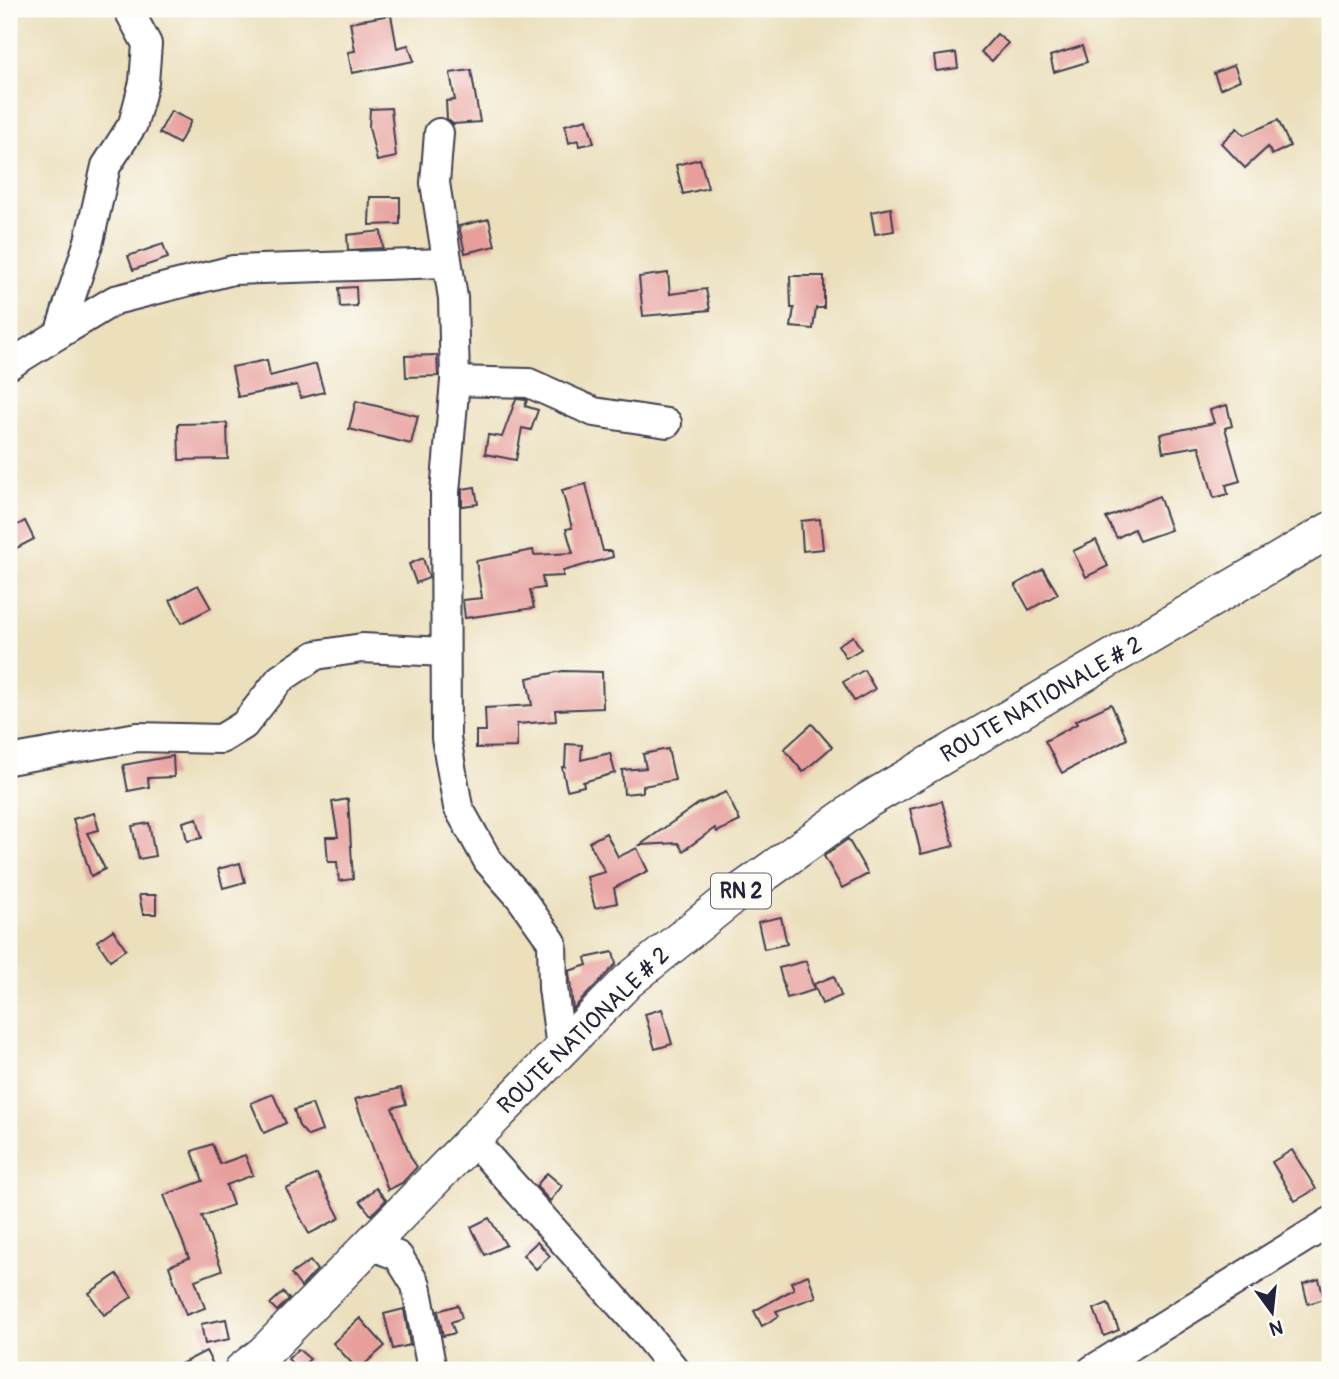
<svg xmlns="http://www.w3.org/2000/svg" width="1339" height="1379" viewBox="0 0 1339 1379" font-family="Pangolin,sans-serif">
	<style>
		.building { fill: #e79f9c }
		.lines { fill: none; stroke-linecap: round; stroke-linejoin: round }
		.minor-casing { stroke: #403e4e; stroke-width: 32 }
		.major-casing { stroke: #403e4e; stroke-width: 38 }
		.minor { stroke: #fff; stroke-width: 28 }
		.major { stroke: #fff; stroke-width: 35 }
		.labels { text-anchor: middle; stroke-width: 6; stroke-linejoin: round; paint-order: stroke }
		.shield { fill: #fdfcf7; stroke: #646373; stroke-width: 2 }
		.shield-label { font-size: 21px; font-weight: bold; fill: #22223b }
		.street-label { font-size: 23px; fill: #22223b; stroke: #fdfcf7 }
	</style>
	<rect width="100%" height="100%" fill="#fdfcf7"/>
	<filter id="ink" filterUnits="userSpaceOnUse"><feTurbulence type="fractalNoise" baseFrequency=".0143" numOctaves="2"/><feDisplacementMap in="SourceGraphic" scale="14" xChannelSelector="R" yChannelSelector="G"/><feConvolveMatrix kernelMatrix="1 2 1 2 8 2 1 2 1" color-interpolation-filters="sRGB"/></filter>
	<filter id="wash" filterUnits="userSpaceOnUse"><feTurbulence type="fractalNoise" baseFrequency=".00686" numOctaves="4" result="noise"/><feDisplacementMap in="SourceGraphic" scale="28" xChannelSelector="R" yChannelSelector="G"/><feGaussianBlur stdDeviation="1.57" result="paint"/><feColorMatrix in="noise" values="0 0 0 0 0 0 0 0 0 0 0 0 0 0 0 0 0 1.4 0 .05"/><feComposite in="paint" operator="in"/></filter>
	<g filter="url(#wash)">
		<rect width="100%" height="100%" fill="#ebdfbc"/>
		<g id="blocks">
			<g class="building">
				<polygon points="391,15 397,48 408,45 414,61 352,73 348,52 355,51 350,22"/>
				<polygon points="997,34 1008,43 992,61 981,52"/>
				<polygon points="1082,46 1087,62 1054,72 1050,56"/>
				<polygon points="956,53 958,68 936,71 934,56"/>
				<polygon points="1234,65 1240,80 1220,89 1214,73"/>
				<polygon points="471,70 480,122 453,124 447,119 446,101 455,100 450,73"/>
				<polygon points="391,108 396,157 377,161 369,127 370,109"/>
				<polygon points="171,111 191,121 179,144 159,133"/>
				<polygon points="587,119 594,143 579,146 578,140 569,143 565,125"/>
				<polygon points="1278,120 1290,146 1272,155 1268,147 1245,168 1221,143 1237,128 1244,135"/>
				<polygon points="700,159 708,188 683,194 676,165"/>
				<polygon points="370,197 400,197 400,224 369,225"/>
				<polygon points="891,208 894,231 875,234 871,212"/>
				<polygon points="489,219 495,246 465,253 459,226"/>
				<polygon points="381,231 383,248 348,250 347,235"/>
				<polygon points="163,244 168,258 133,270 128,256"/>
				<polygon points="668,273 670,294 706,289 710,310 643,316 639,277"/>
				<polygon points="790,276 824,276 824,308 816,308 813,329 791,327 794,308 791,308"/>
				<polygon points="356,287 357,306 340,307 339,288"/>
				<polygon points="437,355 438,376 406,377 405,356"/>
				<polygon points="267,360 270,376 316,364 324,392 301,398 297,385 238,397 232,367"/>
				<polygon points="516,399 527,400 525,406 538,410 531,430 522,428 516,460 485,454 488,435 502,437"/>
				<polygon points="356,401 418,416 411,444 349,429"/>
				<polygon points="1227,405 1232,426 1225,428 1240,481 1226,485 1228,494 1214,498 1199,446 1163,452 1160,434 1214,423 1210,410"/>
				<polygon points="227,423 228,459 179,460 178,424"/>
				<polygon points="586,484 603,551 612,551 613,557 563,571 563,576 542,577 544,588 530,590 534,608 465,618 463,600 482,598 476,561 533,550 534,555 573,553 566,529 572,528 562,490"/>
				<polygon points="475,487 478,504 462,506 462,489"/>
				<polygon points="1159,496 1171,530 1139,541 1134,529 1117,538 1106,518"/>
				<polygon points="820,519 823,549 803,551 801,521"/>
				<polygon points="25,521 34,539 13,550 9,542 9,530"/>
				<polygon points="1096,540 1108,566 1086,577 1073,551"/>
				<polygon points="423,558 429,578 416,583 409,564"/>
				<polygon points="1043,569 1058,594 1029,610 1015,585"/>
				<polygon points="198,585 211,608 182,623 170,600"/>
				<polygon points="853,636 861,649 846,658 838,645"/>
				<polygon points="864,670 875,689 854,701 843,682"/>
				<polygon points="563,671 602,672 603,708 555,710 556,721 517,724 517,747 476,748 476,731 486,731 485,708 532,705 527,678"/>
				<polygon points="1111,704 1127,739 1062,773 1045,741 1077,724 1075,721"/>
				<polygon points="812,724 832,747 803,772 784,749"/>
				<polygon points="566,744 582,745 581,760 610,753 615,773 583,782 584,786 567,790 562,767 565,767"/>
				<polygon points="668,749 675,780 643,786 643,792 624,794 622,770 646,768 643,754"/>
				<polygon points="173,756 174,777 148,778 149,787 128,791 123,765"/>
				<polygon points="726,792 740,821 717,832 715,828 683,851 678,843 640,845 698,804"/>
				<polygon points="348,799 353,879 339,881 337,862 328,862 326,837 338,837 332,802"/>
				<polygon points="942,801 954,846 921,854 910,809"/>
				<polygon points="94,813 99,830 87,833 105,869 91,876 73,819"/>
				<polygon points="197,818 202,838 187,841 183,822"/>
				<polygon points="149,823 155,856 139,859 132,826"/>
				<polygon points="606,833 618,857 637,848 648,871 614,888 617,903 595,908 587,877 605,872 589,842"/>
				<polygon points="848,839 868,874 842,888 824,856"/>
				<polygon points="240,863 245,882 223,888 218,869"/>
				<polygon points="139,895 156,895 156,914 143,914"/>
				<polygon points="781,917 787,944 764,949 758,922"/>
				<polygon points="113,930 126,949 110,960 97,941"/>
				<polygon points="613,952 616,964 573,1009 569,971 587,965 585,958"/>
				<polygon points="806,961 814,990 787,998 779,968"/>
				<polygon points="834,976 841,996 822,1004 814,984"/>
				<polygon points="662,1009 672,1044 655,1049 645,1014"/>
				<polygon points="401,1088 406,1104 392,1108 411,1158 417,1167 402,1183 388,1190 355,1099"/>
				<polygon points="273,1094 286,1123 264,1133 251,1103"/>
				<polygon points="312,1104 322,1131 308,1136 299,1126 294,1110"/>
				<polygon points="212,1144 220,1164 245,1155 253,1175 226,1185 233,1205 202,1216 222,1270 195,1280 205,1308 186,1315 169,1266 189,1258 164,1195 203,1181 192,1151"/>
				<polygon points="1292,1150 1316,1189 1295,1201 1272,1162"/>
				<polygon points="547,1173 562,1186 550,1201 536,1186"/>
				<polygon points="317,1174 340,1218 309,1234 286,1189"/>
				<polygon points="376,1188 386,1200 371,1215 360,1201"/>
				<polygon points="489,1218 506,1245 485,1255 471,1227"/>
				<polygon points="537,1242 550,1256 536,1269 523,1255"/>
				<polygon points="310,1261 317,1270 301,1287 291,1274"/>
				<polygon points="117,1274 132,1297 104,1315 89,1293"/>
				<polygon points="808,1275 816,1297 776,1311 779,1316 762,1326 754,1311 794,1289 791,1282"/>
				<polygon points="1319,1279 1324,1299 1308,1304 1303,1284"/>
				<polygon points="283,1292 289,1299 277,1311 270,1304"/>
				<polygon points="1108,1303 1119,1330 1104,1336 1094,1309"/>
				<polygon points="458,1305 462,1318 451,1322 455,1333 443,1336 438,1311"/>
				<polygon points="404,1309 410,1345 393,1349 384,1314"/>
				<polygon points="360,1318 385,1346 358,1370 333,1343"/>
				<polygon points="226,1319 230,1339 205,1344 201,1324"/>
				<polygon points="298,1349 310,1359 299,1370 288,1359"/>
				<polygon points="206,1351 216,1370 169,1370"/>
			</g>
		</g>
	</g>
	<g filter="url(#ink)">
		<use href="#blocks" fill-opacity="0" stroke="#403e4e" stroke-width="2"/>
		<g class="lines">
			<g class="minor-casing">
				<g id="minor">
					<polyline points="439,133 435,183 453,298 455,381 445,492 446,738 458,807 488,861 520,897 552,942 553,988 561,1048"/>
					<polyline points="59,334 115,300 233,270 445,263"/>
					<polyline points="9,365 59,334 89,241 106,166 133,124 144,82 147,44 128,9"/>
					<polyline points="455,381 529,383 594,412 667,423"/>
					<polyline points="9,760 137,737 221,739 244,725 280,679 316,655 362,648 445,652"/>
					<polyline points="471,1138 641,1328 675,1370"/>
					<polyline points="368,1244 398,1256 416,1285 432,1370"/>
					<polyline points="1092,1370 1330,1222"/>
				</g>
			</g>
			<g class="major-casing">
				<polyline id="major" points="242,1370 264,1353 628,981 731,898 868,800 1330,530"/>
			</g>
			<use href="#minor" class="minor"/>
			<use href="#major" class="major"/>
		</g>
	</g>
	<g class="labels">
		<rect class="shield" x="711" y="873.5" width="60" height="35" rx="5"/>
		<g class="shield-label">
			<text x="741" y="898">RN 2</text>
		</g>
		<g class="street-label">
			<text transform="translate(1041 699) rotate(-30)" y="8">ROUTE NATIONALE # 2</text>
			<text transform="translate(583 1030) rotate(-44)" y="8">ROUTE NATIONALE # 2</text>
		</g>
	</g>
	<rect width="1339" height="1379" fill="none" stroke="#fdfcf7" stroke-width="35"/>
	<g transform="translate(1272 1312) rotate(165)" stroke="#fdfcf7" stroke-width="5" paint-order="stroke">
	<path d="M0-5L12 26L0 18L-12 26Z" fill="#22223b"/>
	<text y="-10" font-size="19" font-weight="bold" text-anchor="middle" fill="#22223b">N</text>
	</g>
</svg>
